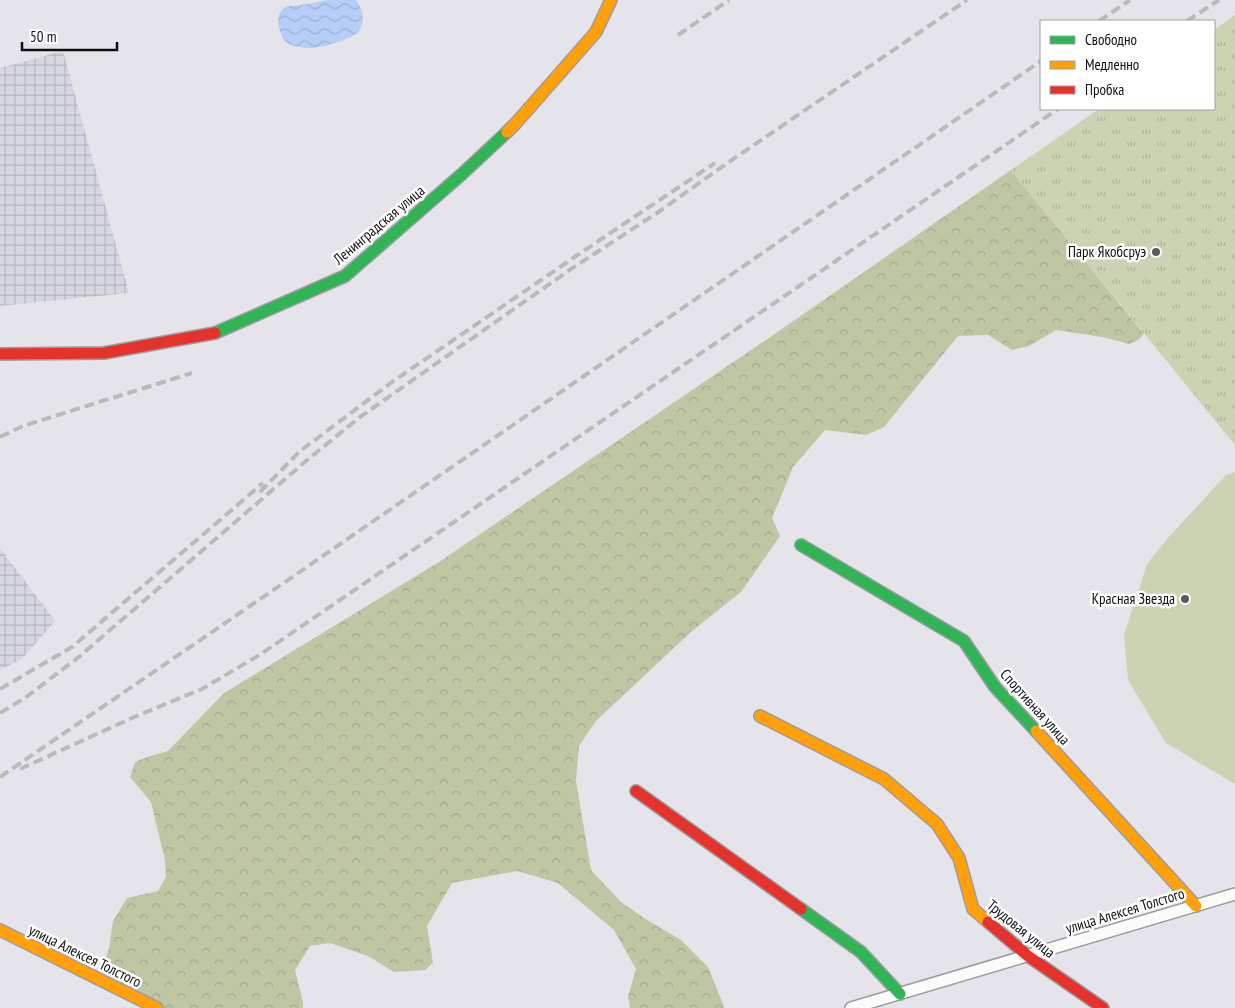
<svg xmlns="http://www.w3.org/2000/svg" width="1235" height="1008" viewBox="0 0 1235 1008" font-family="'PT Sans Narrow',sans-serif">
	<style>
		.industrial { fill: url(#industrial-grid) }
		.forest { fill: url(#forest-crowns) }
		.park { fill: url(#park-tufts) }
		.pitch { fill: #ccd3b2 }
		.water { fill: url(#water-waves) }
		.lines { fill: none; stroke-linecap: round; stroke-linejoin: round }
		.street-casing { stroke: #9c9ca0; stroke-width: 14 }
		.fast-casing { stroke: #9c9ca0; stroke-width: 14 }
		.slow-casing { stroke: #9c9ca0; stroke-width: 14 }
		.jam-casing { stroke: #9c9ca0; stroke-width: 14 }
		.street { stroke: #fbfbfc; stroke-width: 11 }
		.fast { stroke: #30b455; stroke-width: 11 }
		.slow { stroke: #ff9f0a; stroke-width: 11 }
		.jam { stroke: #e5322d; stroke-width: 11 }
		.rail { stroke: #bababb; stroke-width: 4; stroke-dasharray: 10 5; stroke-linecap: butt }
		.poi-dot { fill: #59595d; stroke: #fff; stroke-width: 2 }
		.labels { text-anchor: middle; stroke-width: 5; stroke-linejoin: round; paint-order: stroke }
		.street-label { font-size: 15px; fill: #0e0e11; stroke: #fff }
		.poi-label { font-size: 15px; fill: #0e0e11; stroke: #fff; text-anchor: end }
	</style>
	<defs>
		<pattern id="industrial-grid" width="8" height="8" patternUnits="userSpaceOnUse" patternTransform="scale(1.25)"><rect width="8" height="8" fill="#d6d6e2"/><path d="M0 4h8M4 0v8" fill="none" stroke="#b6b6c1"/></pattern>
		<pattern id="forest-crowns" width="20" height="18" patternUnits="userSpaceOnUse" patternTransform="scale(1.25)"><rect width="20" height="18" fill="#bfc6a4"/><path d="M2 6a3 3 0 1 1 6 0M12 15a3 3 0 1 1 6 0" fill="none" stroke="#a3a98c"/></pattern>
		<pattern id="park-tufts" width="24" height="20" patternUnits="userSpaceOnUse" patternTransform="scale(1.25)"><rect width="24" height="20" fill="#ccd3b2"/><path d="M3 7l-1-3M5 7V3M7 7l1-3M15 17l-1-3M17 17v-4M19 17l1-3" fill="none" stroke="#aeb498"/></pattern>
		<pattern id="water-waves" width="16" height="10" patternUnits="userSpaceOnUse" patternTransform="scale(1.25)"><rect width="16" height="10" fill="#b6cdf7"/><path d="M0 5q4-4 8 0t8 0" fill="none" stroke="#9bafd3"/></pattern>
	</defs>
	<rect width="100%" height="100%" fill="#e4e4ea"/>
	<g class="industrial">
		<polygon points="63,51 129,293 0,306 0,68"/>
		<polygon points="0,548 55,621 22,659 0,670"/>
	</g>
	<polygon class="forest" points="1011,170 1144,334 1138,340 1129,344 1103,337 1056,330 1029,346 1012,350 988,335 958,336 884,427 866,435 825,430 793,467 772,518 780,536 741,592 692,631 596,721 579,746 576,781 591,870 621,902 647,920 681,940 708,967 723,1004 724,1008 630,1008 628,997 636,969 614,930 558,883 517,871 452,883 427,926 433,963 425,970 394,972 368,956 330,943 310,946 295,970 303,1002 303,1008 159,1008 112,981 103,965 109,949 113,921 127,898 158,891 166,877 165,860 157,827 151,802 130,777 135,762 147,757 168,751 224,693 439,562 766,340"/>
	<polygon class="park" points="1235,15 1235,445 1011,170 1099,109 1214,109 1214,30"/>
	<polygon class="pitch" points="1235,472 1235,783 1233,783 1166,743 1128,680 1124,635 1147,564 1168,538 1226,475"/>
	<path class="water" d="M327 0H356C363 10 366 22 358 32 352 39 321 48 311 48 304 48 291 47 285 41 282 39 280 31 279 27 277 18 279 8 289 6 293 5 297 6 301 5 309 4 318 2 327 0Z"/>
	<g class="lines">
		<g class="street-casing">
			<polyline id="street" points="851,1008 1235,894"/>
		</g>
		<g class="fast-casing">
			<g id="fast">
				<polyline points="215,333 345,276 462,174 507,132"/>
				<polyline points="801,545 964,641 995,687 1036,731"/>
				<polyline points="801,909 861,952 900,994"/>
			</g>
		</g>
		<g class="slow-casing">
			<g id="slow">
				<polyline points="507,132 516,123 596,32 611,0"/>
				<polyline points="760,716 884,779 937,824 959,858 973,909 988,922"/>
				<polyline points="1036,731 1196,906"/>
				<polyline points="0,930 157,1008"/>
			</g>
		</g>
		<g class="jam-casing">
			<g id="jam">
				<polyline points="0,354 104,353 215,333"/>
				<polyline points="636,791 801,909"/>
				<polyline points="988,922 1028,956 1103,1008"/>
			</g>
		</g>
		<use href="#street" class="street"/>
		<use href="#fast" class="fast"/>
		<use href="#slow" class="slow"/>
		<use href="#jam" class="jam"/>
		<g class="rail">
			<polyline points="1099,21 1130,0"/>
			<polyline points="1187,21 1219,0"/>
			<polyline points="678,35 729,0"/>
			<polyline points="0,437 23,426 192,373"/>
			<polyline points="260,492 299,452 392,382 582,252 715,163"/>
			<polyline points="0,689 72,647 263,483"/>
			<polyline points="0,713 25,698 80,656 306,461 360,417 571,269 657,213 726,164 967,0"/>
			<polyline points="20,769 132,718 202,689 261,654 1058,109"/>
			<polyline points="0,777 272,591 1041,61"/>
		</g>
	</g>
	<g class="poi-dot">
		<circle cx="1156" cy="252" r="5"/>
		<circle cx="1185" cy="599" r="5"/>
	</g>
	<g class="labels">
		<g class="street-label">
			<text transform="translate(379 225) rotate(-40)" y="5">Ленинградская улица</text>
			<text transform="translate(1035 707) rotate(48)" y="5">Спортивная улица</text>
			<text transform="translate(1125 911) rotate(-17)" y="5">улица Алексея Толстого</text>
			<text transform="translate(1021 929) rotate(39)" y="5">Трудовая улица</text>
			<text transform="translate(85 956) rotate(26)" y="5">улица Алексея Толстого</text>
		</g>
		<g class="poi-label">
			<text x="1146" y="257">Парк Якобсруэ</text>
			<text x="1175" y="604">Красная Звезда</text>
		</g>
	</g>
	<rect x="1040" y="20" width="175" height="90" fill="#ffffff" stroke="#9f9fa0"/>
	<rect x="1050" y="36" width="25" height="8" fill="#30b455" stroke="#9f9fa0"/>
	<text x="1085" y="45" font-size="15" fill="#0e0e11">Свободно</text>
	<rect x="1050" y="61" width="25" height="8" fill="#ff9f0a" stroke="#9f9fa0"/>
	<text x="1085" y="70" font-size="15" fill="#0e0e11">Медленно</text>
	<rect x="1050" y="86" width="25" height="8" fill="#e5322d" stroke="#9f9fa0"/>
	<text x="1085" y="95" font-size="15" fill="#0e0e11">Пробка</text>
	<path d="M22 42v8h95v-8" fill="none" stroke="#0e0e11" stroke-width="2.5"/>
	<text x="30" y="42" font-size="15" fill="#0e0e11" stroke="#ffffff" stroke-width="4" paint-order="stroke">50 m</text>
</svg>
